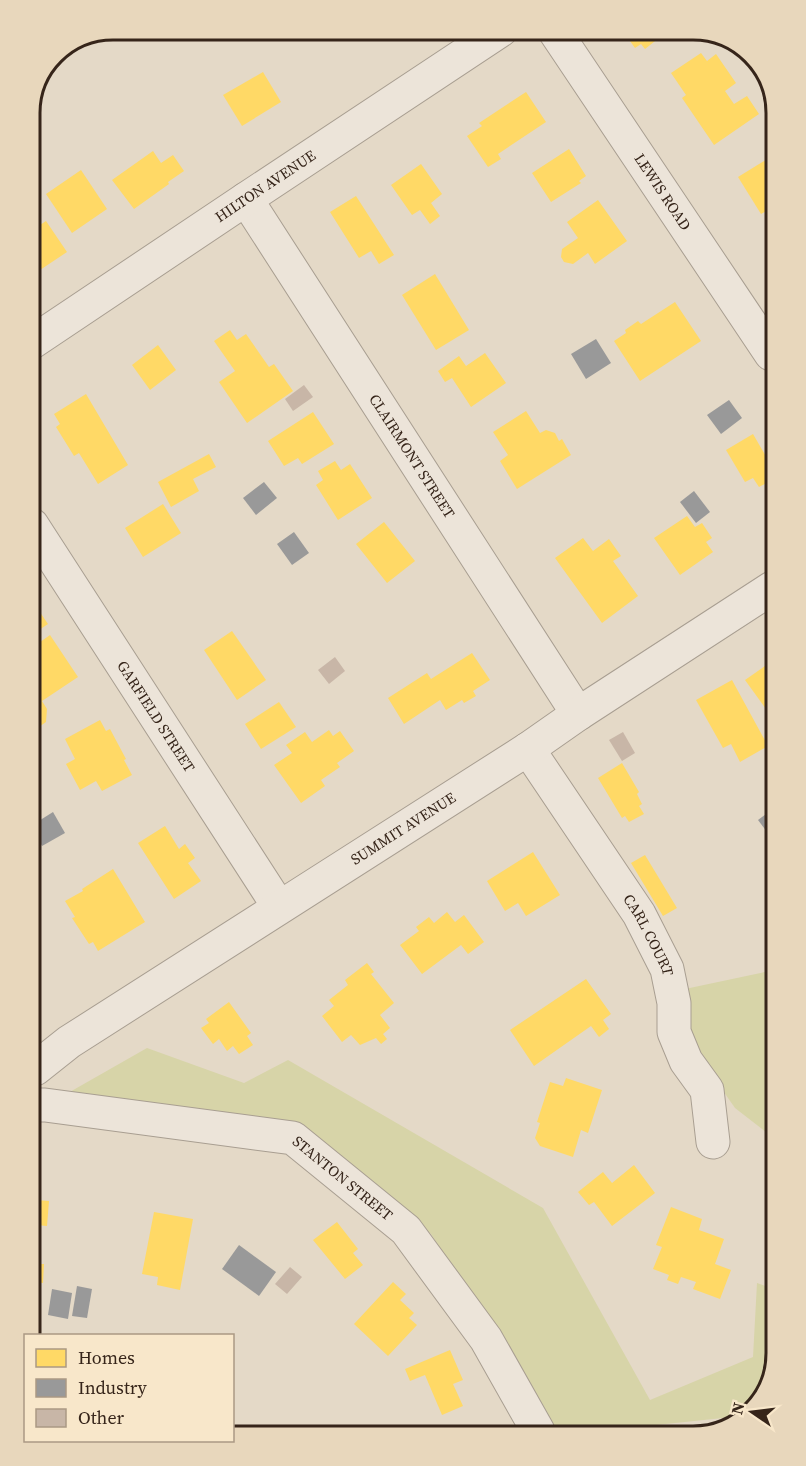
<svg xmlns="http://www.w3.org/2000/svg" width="806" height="1466" viewBox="0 0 806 1466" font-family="'Source Serif 4',serif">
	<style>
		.green { fill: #d7d4a8 }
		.homes { fill: #ffd966 }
		.industry { fill: #999 }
		.building { fill: #c8b6a7 }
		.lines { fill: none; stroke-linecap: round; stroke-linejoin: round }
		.minor-casing { stroke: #a89e91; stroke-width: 35 }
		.minor { stroke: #ece4d9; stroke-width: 33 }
		.labels { text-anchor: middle; stroke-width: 6; stroke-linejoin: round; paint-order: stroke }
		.street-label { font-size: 15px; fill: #36251a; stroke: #f8e7ca }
		.rim { fill: none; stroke: #36251a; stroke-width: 3 }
	</style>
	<rect width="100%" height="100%" fill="#e4d9c7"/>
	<g class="green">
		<polygon points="774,970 775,1139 735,1108 693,1048 685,989"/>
		<polygon points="147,1048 244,1083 288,1060 543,1208 650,1400 753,1357 757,1283 776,1290 776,1358 762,1399 742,1416 599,1431 555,1431 431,1234 311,1136 68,1093"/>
	</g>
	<g class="homes">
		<polygon points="622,30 669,30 645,49 641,44 635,48"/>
		<polygon points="701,53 707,61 716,54 736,83 725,91 734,104 747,96 759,114 714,145 682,98 686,95 671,73"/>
		<polygon points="263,72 281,102 242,126 223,95"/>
		<polygon points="526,92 546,122 498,154 501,159 488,167 467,136 482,126 479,123"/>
		<polygon points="569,149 586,176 579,181 581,183 551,202 532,173"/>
		<polygon points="153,151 161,163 173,155 184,171 168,182 169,184 134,209 112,180"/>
		<polygon points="769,158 770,209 761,214 738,177"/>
		<polygon points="421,164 442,194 431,203 440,216 430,224 420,210 412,215 391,185"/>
		<polygon points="81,170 107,209 72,233 46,194"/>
		<polygon points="356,196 394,255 379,264 371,251 359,258 330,212"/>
		<polygon points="598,200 627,241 595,264 588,253 573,264 564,262 561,257 562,249 578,238 567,222"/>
		<polygon points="46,221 67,252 31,276 31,231"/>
		<polygon points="435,274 469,330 436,350 402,295"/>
		<polygon points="675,302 701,341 640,381 614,341 626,333 625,330 638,321 641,324"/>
		<polygon points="230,330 237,340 246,334 269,367 274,364 293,391 247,423 219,382 235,371 214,341"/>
		<polygon points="158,345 176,370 150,390 132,365"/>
		<polygon points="485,353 506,383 471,407 452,378 445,382 438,371 459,356 466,366"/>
		<polygon points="86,394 128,465 98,484 79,453 74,456 56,427 60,424 54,414"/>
		<polygon points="526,411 540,433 546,430 555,433 559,441 562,439 571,455 517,489 500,461 508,455 493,432"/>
		<polygon points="313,412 334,444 302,464 298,458 284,466 268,441"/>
		<polygon points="753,434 771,465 768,467 771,473 772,480 759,487 753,478 745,482 726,450"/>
		<polygon points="209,454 216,467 193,479 199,491 171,507 158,482"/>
		<polygon points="335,461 341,470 350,464 372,498 338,520 316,485 323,480 318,471"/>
		<polygon points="163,504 181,533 143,557 125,528"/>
		<polygon points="687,516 695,527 702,523 712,538 706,542 713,552 680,575 654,538"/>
		<polygon points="384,522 415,561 387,583 356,544"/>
		<polygon points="583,538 593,551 609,539 621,556 613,561 638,596 602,623 555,558"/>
		<polygon points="33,602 48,624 33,634"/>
		<polygon points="232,631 266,680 237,700 204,650"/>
		<polygon points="50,635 78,677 42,701 47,709 46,722 36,729 33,729 33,647"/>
		<polygon points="472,653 490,680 473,691 476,696 464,703 462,700 446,710 440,700 404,724 388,698 427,673 431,679"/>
		<polygon points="772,661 773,715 771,716 745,680"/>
		<polygon points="732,680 768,746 740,762 731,744 723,748 696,700"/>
		<polygon points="279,702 296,727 261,749 245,724"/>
		<polygon points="100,720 106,731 110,729 126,759 124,760 132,775 102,791 96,781 80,790 66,764 75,759 65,739"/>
		<polygon points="329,730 333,736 340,731 354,751 337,763 340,767 321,780 325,786 301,803 274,765 292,753 286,745 305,732 312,742"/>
		<polygon points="622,763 639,792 637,794 642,804 639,806 644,814 629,822 625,816 622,818 598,778"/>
		<polygon points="165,826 179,849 185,844 195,858 188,863 201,881 174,899 138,843"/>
		<polygon points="533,852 560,895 526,916 518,903 505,911 487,881"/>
		<polygon points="645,855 677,908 663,916 631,863"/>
		<polygon points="113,869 145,922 98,951 93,942 89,944 72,918 75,917 65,901 83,891 82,889"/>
		<polygon points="447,912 455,922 464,915 484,942 468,954 461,945 422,974 400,945 419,931 416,927 429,917 434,923"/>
		<polygon points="367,963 374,972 371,974 394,1003 380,1015 390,1028 383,1034 387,1039 381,1044 376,1038 360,1045 351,1035 342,1042 322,1016 334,1006 329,1000 348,985 345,980"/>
		<polygon points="586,979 611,1014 603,1020 609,1029 599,1037 591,1026 534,1066 510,1030"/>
		<polygon points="229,1002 251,1033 247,1036 253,1045 239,1054 233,1046 227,1051 219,1039 213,1044 201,1028 209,1023 206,1019"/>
		<polygon points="566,1078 602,1090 588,1133 581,1130 573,1157 540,1146 535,1138 540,1123 537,1122 550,1082 563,1086"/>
		<polygon points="634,1165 655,1193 612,1226 594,1202 589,1205 578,1192 603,1172 612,1183"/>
		<polygon points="36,1200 49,1201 47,1226 36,1225"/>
		<polygon points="671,1207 702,1219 699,1230 724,1239 715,1264 731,1270 720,1299 693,1289 696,1282 681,1277 678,1284 667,1280 669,1275 653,1269 662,1247 656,1245"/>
		<polygon points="154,1212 193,1219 180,1290 157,1285 158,1277 142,1274"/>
		<polygon points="337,1222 358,1249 353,1253 363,1265 345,1279 313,1240"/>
		<polygon points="36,1235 40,1236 38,1264 44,1264 43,1283 36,1282"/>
		<polygon points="393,1282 406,1294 400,1300 414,1313 409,1318 417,1325 388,1356 354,1324"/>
		<polygon points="450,1350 463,1380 453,1384 463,1406 442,1415 425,1375 410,1381 405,1369"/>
	</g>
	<g class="industry">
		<polygon points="30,158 40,171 31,178"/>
		<polygon points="596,339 611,363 586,379 571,354"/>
		<polygon points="729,400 742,418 721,434 707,415"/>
		<polygon points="264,482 277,498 256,515 243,498"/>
		<polygon points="694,491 710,512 696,523 680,502"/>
		<polygon points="294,532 309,553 292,565 277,544"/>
		<polygon points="773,809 773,840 758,820"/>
		<polygon points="53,812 65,833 42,846 34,832 34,824"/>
		<polygon points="239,1245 276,1272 259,1296 222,1269"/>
		<polygon points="77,1286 92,1289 87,1318 72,1316"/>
		<polygon points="52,1289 72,1293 68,1319 48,1315"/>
	</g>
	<g class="building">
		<polygon points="304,385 313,397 293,411 285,399"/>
		<polygon points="335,657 345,671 329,684 318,670"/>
		<polygon points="623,732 635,753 622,761 609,740"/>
		<polygon points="290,1267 302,1277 287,1294 275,1284"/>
	</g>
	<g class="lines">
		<g class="minor-casing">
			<g id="minor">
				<path id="s1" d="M554 30 771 354"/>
				<path id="s2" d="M246 199 578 714"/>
				<path id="s3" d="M31 343 246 199 501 30"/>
				<path id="s4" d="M32 525 279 907"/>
				<path id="s5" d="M528 749 639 914 667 969 674 1003V1032L686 1061 707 1090 713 1142"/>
				<path id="s6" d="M35 1069 69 1042 528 749 578 714 772 588"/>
				<path id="s7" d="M35 1105H45L293 1138 406 1230 486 1339 538 1431"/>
			</g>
		</g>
		<use href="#minor" class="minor"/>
	</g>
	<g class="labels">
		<g class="street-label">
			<text dy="5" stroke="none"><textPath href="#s3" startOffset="282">HILTON AVENUE</textPath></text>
			<text dy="5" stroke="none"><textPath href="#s1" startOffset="195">LEWIS ROAD</textPath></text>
			<text dy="5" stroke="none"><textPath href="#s2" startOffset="306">CLAIRMONT STREET</textPath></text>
			<text dy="5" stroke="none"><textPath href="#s4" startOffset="228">GARFIELD STREET</textPath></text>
			<text dy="5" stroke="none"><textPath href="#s6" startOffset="440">SUMMIT AVENUE</textPath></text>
			<text dy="5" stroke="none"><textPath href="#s5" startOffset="222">CARL COURT</textPath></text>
			<text dy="5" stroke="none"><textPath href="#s7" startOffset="324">STANTON STREET</textPath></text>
		</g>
	</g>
	<path d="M0 0H806V1466H0ZM113 40H693A73 73 0 0 1 766 113V1353A73 73 0 0 1 693 1426H113A73 73 0 0 1 40 1353V113A73 73 0 0 1 113 40Z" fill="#e8d7bc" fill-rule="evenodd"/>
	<path class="rim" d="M113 40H693A73 73 0 0 1 766 113V1353A73 73 0 0 1 693 1426H113A73 73 0 0 1 40 1353V113A73 73 0 0 1 113 40Z"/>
	<rect x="24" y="1334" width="210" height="108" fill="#f8e7ca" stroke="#aa9984" stroke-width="1.5"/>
	<rect x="36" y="1349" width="30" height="18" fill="#ffd966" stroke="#aa9984" stroke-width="1.5"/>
	<text x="78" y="1364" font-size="18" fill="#36251a">Homes</text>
	<rect x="36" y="1379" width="30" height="18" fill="#999999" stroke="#aa9984" stroke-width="1.5"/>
	<text x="78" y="1394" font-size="18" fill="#36251a">Industry</text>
	<rect x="36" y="1409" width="30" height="18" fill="#c8b6a7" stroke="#aa9984" stroke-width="1.5"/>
	<text x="78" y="1424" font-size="18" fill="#36251a">Other</text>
	<g transform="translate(752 1412) rotate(284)" stroke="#f8e7ca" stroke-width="4.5" paint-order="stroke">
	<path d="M0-4.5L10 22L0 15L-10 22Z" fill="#36251a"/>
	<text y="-9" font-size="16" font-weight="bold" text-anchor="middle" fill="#36251a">N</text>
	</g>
</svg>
